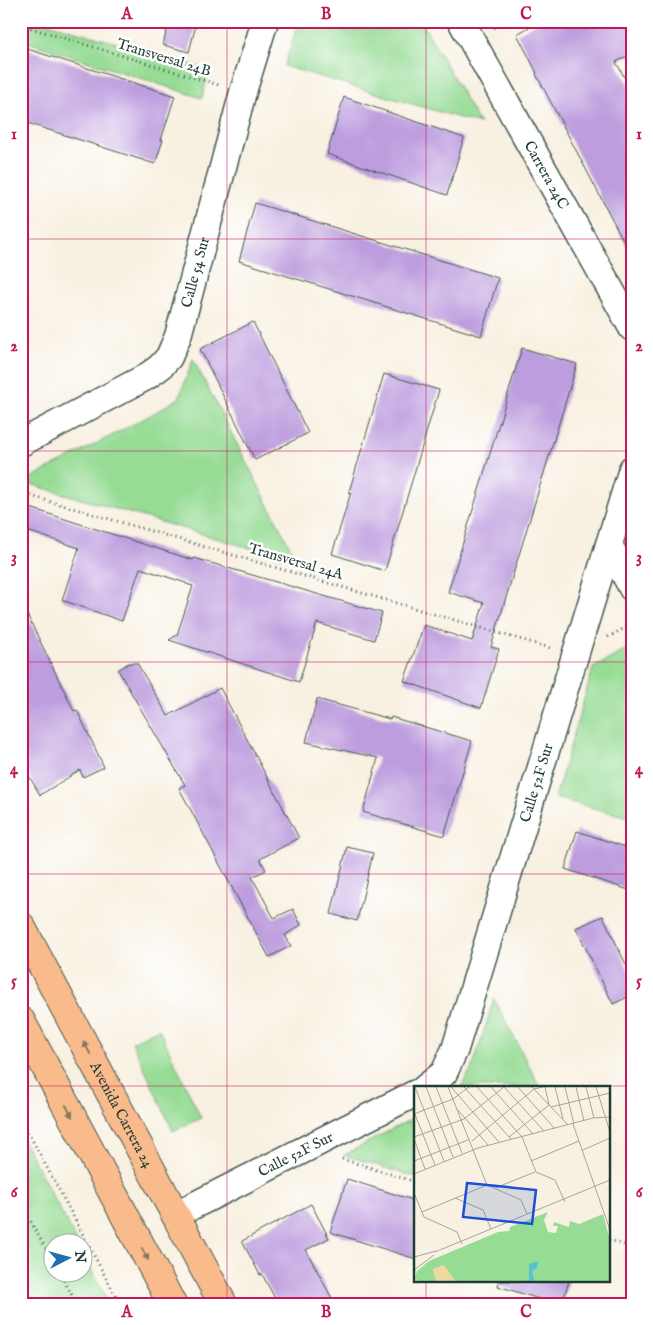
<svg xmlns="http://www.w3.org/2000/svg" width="653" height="1325" viewBox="0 0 653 1325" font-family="'IM FELL English',serif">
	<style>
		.green { fill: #97dc95; stroke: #5b8c64 }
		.building { fill: #bd9dde }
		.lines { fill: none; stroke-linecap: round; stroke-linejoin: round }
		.minor-casing { stroke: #40584e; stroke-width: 29 }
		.major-casing { stroke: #40584e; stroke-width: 30 }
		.path { stroke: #40584e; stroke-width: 3; stroke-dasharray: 1 4; stroke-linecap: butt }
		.minor { stroke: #fff; stroke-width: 26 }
		.major { stroke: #fabb8c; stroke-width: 28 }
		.oneway { fill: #82765c }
		.grid { fill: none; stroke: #c2185b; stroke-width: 1; stroke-opacity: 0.55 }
		.labels { text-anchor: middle; stroke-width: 5; stroke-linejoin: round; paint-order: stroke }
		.street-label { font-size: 15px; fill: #1f3d34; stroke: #fff }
		.inset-road { fill: none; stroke: #a1a89b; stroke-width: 1 }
		.view { fill: #1d4ed8; fill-opacity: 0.15; stroke: #1d4ed8; stroke-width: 2.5 }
		.inset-edge { fill: none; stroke: #1f3d34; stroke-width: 2.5 }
		.neatline { fill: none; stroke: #c2185b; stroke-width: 2 }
		.grid-label { font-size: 16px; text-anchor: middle; font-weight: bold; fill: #c2185b }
	</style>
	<rect width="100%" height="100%" fill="#fff"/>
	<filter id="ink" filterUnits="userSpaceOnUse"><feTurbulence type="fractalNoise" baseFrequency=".02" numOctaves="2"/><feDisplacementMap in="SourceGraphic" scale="10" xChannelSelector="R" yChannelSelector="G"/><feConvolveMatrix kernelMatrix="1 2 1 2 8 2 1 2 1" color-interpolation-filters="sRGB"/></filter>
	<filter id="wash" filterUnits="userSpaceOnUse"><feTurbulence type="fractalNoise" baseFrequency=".0096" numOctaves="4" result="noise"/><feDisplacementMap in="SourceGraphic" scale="20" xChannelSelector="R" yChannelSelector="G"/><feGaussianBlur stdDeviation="1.12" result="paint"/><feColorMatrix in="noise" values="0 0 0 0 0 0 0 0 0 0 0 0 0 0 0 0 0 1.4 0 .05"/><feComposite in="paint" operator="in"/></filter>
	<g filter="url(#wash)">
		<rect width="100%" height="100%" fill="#f8f0e0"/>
		<g class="green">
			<polygon points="21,21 41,21 209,70 202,98 21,40"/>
			<polygon points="299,21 421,21 480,124 284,66"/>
			<polygon points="193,359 298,562 23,482 149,416 179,398"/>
			<polygon points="628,649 632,656 632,818 555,798 593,668"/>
			<polygon points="494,999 540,1087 461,1087 473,1066"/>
			<polygon points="159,1029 201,1118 173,1131 132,1042"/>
			<polygon points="415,1117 415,1177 344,1155"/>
			<polygon points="21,1136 77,1242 52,1242 52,1272 82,1272 83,1253 109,1304 21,1304"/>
		</g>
		<g id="blocks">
			<g class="building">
				<polygon points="169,21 197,21 189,52 163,45"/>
				<polygon points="540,21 632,21 632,54 616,62 632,91 632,257 536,74 537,73 517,34"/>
				<polygon points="21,47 175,96 161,140 163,140 155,164 21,121"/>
				<polygon points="344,97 464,138 447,195 327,154"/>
				<polygon points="255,203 498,278 481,336 239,261"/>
				<polygon points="253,322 308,433 255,460 200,349"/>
				<polygon points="522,348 577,364 491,647 499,649 481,708 404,681 424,625 472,641 484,603 448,592"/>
				<polygon points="384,374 439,390 385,571 332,554 351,492 349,492"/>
				<polygon points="21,505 193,560 194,558 382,613 374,640 317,623 299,682 169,640 177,635 193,586 186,584 186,583 140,568 122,621 62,600 79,548 21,529"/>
				<polygon points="21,602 74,711 77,710 104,767 83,777 80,770 40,795 21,762"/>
				<polygon points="129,663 137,663 168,716 220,688 299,838 260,859 266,870 252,877 274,918 293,909 301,925 285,935 291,946 269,957 179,788 185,785 118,670"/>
				<polygon points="317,699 390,719 391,717 472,741 444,836 363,812 378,758 306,742"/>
				<polygon points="577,831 632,849 632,891 565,869"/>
				<polygon points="347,847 373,853 357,921 331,914"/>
				<polygon points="603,916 632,977 632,995 613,1004 576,928"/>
				<polygon points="347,1179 416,1201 416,1259 330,1232"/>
				<polygon points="311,1204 329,1238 306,1250 335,1304 278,1304 262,1274 260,1275 242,1241"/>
				<polygon points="499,1281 569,1281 562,1304 555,1304 498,1286"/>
			</g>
		</g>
	</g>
	<g filter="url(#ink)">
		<use href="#blocks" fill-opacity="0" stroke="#40584e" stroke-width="1"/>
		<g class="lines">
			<g class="minor-casing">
				<g id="minor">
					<path id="s1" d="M461 21 632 328"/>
					<path id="s2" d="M21 443 146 377 160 367 169 357 178 336 243 92 265 21"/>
					<polyline points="609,545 632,588"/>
					<path id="s3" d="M425 1088 444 1073 455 1049 632 469"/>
					<path id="s4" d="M175 1215 416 1093"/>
				</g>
			</g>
			<g class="major-casing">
				<g id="major">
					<path id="s5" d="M21 926 223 1304"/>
					<polyline points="21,1021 172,1304"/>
				</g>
			</g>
			<g class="path">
				<polyline points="21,25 219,85"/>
				<polyline points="494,28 506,21"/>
				<polyline points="628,444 632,430"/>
				<polyline points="21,493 550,648"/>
				<polyline points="608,637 632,624"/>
				<polyline points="21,1119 120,1304"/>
				<polyline points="342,1159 416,1182"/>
				<polyline points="21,1204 52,1260"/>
				<polyline points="609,1240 632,1247"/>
				<polyline points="59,1272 77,1304"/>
			</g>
			<use href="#minor" class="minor"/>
			<use href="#major" class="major"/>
		</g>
		<defs><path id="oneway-solid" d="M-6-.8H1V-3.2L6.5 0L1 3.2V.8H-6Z" transform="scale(1.25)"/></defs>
		<g class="oneway">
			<use href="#oneway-solid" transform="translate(87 1048) rotate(-118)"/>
			<use href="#oneway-solid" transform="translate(69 1111) rotate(62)"/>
			<use href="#oneway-solid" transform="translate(145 1254) rotate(62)"/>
		</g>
	</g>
	<path class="grid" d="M227 21V1304M426 21V1088M21 239H632M21 451H632M21 662H632M21 874H632M21 1086H632M426 1281V1304"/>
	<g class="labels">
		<g class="street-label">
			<text transform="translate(164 57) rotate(17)" y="5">Transversal 24B</text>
			<text dy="5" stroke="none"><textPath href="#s1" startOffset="176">Carrera 24C</textPath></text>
			<text dy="5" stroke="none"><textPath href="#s2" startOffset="261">Calle 54 Sur</textPath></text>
			<text transform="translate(296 561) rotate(16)" y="5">Transversal 24A</text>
			<text dy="5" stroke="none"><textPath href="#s3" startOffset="329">Calle 52F Sur</textPath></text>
			<text dy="5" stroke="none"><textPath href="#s5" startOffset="214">Avenida Carrera 24</textPath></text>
			<text dy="5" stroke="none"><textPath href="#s4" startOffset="135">Calle 52F Sur</textPath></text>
		</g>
	</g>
	<g transform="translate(414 1086)">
		<rect width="196" height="196" fill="#f8f0e0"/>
		<path d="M134 126 130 134 134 146 142 147 144 140H139L140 136 155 141 156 135 165 138 189 128 196 155V196H4L1 192 3 185 15 175 84 146 95 145 96 141Z" fill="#97dc95"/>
		<path d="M30 179 42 196H22L19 183Z" fill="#eeda9e"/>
		<path d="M124 175 123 182 118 185 120 194 115 196V178Z" fill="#57c3d2"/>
		<path class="inset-road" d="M1 1 30 75M12 1 39 71M22 1 48 67M34 1 73 99 107 114 113 128M37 1 85 56M50 1 97 53M63 1 108 51 122 86 141 94 151 116M77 1 119 48M90 1 130 45M104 1 141 43M118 1 154 39M141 1 149 33M151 1 160 38M162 1 170 35M172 1 180 32M182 1 196 46M137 21 196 7M44 24 74 59M0 26 21 79M0 28 39 13 55 1M159 38 196 144M0 51 50 33 90 1M95 51 135 19 131 1M0 53 11 83M58 55 120 3 129 1M169 64 196 52M0 75 54 54M117 75 165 55M0 88 64 62 179 32 196 31M81 102 121 86M0 107 10 131 43 146 48 158M41 112 69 124 77 143M8 126 73 99M21 166 196 94M0 171 22 165M0 184 20 169"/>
		<path class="view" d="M53 97 122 104 118 138 49 131Z"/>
		<rect width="196" height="196" class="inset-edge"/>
	</g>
	<rect width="653" height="1325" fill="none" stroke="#fff" stroke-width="55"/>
	<g transform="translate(68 1258) rotate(84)"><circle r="24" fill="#ffffff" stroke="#a5b1ae"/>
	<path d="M0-4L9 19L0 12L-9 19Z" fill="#1f6fb2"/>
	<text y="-8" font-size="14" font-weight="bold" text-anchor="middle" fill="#1f3d34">N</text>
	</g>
	<rect x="28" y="28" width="598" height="1270" class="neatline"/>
	<g class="grid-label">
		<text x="127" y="19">A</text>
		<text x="326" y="19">B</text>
		<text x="526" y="19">C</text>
		<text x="14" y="139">1</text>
		<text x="639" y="139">1</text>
		<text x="14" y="351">2</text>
		<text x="639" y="351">2</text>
		<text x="14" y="562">3</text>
		<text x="639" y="562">3</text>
		<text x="14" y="774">4</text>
		<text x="639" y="774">4</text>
		<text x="14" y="986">5</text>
		<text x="639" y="986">5</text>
		<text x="14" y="1197">6</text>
		<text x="639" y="1197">6</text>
		<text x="127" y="1317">A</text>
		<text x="326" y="1317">B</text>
		<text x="526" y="1317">C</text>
	</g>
</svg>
